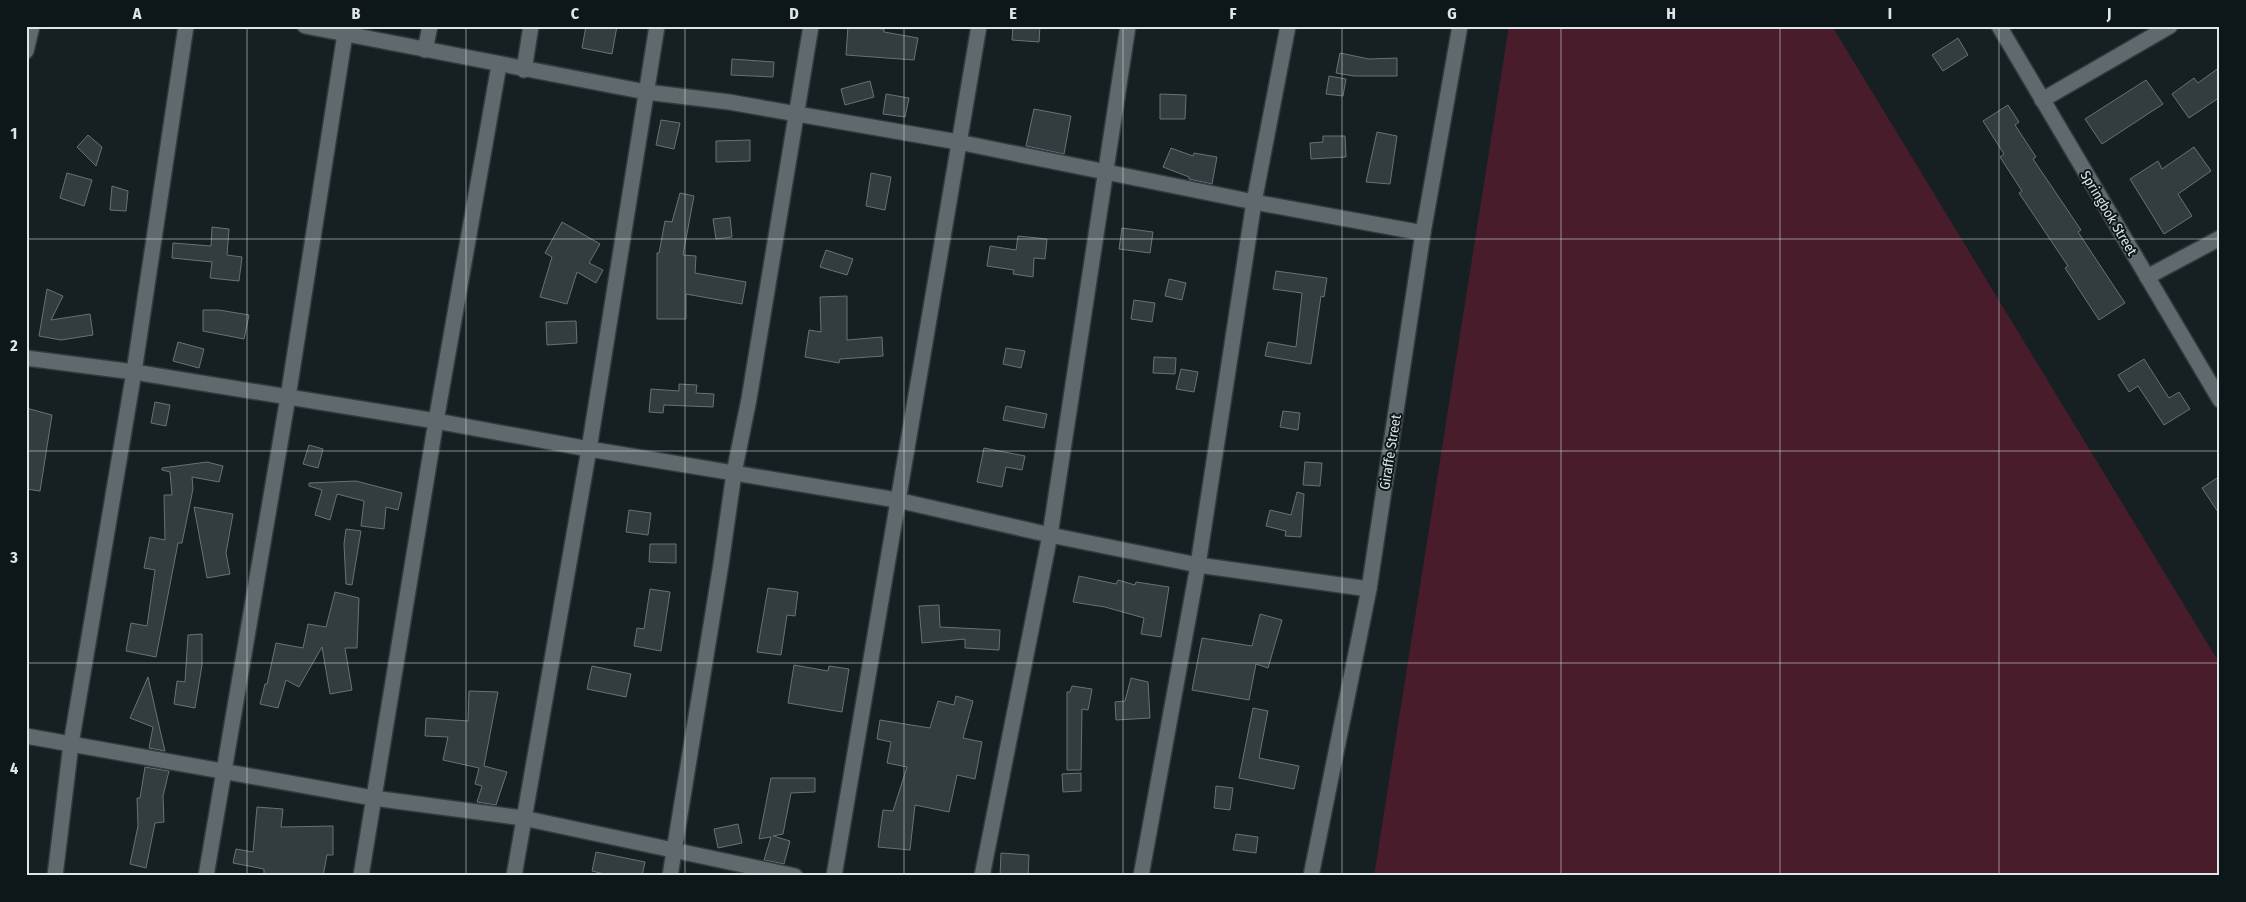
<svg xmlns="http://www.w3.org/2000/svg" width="2246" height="902" viewBox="0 0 2246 902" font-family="'Fira Sans Condensed',sans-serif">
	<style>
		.green { fill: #491c2c }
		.building { fill: #323d40; stroke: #667276 }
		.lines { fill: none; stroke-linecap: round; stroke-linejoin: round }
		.minor-casing { stroke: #333a3d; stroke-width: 18 }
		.minor { stroke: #5e6a6e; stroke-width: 15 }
		.grid { fill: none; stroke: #dfe6e8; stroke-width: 1; stroke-opacity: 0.55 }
		.labels { text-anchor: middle; stroke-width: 4; stroke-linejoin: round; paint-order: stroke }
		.street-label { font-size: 14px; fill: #dfe6e8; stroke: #0d171a }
		.neatline { fill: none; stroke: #dfe6e8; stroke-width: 2 }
		.grid-label { font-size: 16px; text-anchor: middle; font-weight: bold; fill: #dfe6e8 }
	</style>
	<rect width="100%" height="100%" fill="#162023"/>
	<polygon class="green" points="1509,26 1832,26 2220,664 2220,876 1374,876"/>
	<g class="building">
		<polygon points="586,26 617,26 612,54 582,48"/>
		<polygon points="848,26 884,29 884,32 918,38 914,60 846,55"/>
		<polygon points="1013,26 1040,26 1039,42 1012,40"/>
		<polygon points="1958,38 1968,55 1943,71 1932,55"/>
		<polygon points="1340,53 1369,59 1397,58 1397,76 1354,76 1336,73"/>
		<polygon points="732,59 774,62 773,77 731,75"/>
		<polygon points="2220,67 2220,97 2189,118 2172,94 2194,78 2198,83"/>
		<polygon points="1329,76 1346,79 1343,96 1326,94"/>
		<polygon points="2146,80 2163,104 2102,144 2085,119"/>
		<polygon points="870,81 874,97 845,105 841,89"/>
		<polygon points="886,94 909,98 905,117 883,114"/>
		<polygon points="1160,94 1186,95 1185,119 1160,119"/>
		<polygon points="2008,105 2019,122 2015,125 2036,157 2033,159 2081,230 2078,232 2125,303 2099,320 2065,268 2068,266 2019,193 2022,191 2000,157 2004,154 1983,121"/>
		<polygon points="1034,109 1071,116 1064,154 1026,146"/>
		<polygon points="661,120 680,123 674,149 656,145"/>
		<polygon points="1377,132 1397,136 1390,184 1366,182"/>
		<polygon points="88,135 102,147 96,166 77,147"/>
		<polygon points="1323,136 1345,136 1346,157 1311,159 1310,143 1323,142"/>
		<polygon points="750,140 750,161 716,162 716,141"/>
		<polygon points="2194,147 2211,171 2178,194 2192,216 2164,234 2130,179 2158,161 2162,169"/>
		<polygon points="1171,148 1193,156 1194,153 1217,157 1212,184 1189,179 1189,177 1163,167"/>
		<polygon points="67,173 92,180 84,206 60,198"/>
		<polygon points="871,173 891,177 885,210 866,206"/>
		<polygon points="112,186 128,191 126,211 110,210"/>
		<polygon points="680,193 694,196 683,255 696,256 695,273 746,282 742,304 686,294 686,319 657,319 657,253 659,253 665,221 672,222"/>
		<polygon points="730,217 732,237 716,239 713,219"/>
		<polygon points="562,222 600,244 589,263 603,270 596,283 577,272 567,304 540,297 552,257 545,253"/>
		<polygon points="212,227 229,229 227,255 242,257 239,281 210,278 212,262 172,258 173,243 211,246"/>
		<polygon points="1122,228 1153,232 1150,253 1119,249"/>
		<polygon points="1018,236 1047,239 1045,259 1034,258 1033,277 1013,274 1014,270 987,266 990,246 1016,250"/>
		<polygon points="826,250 853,259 847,275 820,267"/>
		<polygon points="1276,271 1327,278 1324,297 1321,296 1311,364 1265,356 1268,342 1296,347 1302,293 1273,289"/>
		<polygon points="1169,279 1186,283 1182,300 1165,296"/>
		<polygon points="47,289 63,296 51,320 90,314 93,335 61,340 39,336"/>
		<polygon points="847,296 847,340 882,337 883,356 840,359 839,363 805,357 809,330 821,332 820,297"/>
		<polygon points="1134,300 1155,303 1152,322 1131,319"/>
		<polygon points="203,310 219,310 249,315 244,339 203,331"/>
		<polygon points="576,321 577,343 547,345 546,322"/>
		<polygon points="178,342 204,349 199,368 173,361"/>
		<polygon points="1006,348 1025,351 1021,368 1003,364"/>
		<polygon points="1154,357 1176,358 1175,374 1153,373"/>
		<polygon points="2144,359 2169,398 2179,392 2190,409 2164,425 2138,386 2129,392 2118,375"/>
		<polygon points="1181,369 1198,372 1194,392 1176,389"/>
		<polygon points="679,384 697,385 696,393 714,394 713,407 664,405 663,413 649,412 651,389 679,391"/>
		<polygon points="155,402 170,405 166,426 151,423"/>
		<polygon points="1006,406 1047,414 1044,428 1003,420"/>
		<polygon points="26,408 52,415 40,491 26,489"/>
		<polygon points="1283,411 1300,413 1298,430 1280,427"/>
		<polygon points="309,445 323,449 318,468 303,464"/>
		<polygon points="984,448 1025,456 1022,470 1006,467 1002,487 977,482"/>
		<polygon points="207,462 223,466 219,482 192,477 193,489 182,543 178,543 156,657 126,651 131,623 147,626 155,570 144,568 150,537 165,540 164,495 172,495 170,472 162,470 162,468"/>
		<polygon points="1305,462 1322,463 1320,486 1303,485"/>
		<polygon points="2220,476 2220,515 2202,488"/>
		<polygon points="356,481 402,493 398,510 386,507 384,529 361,526 364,501 337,494 330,520 315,515 322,490 309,486 309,483"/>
		<polygon points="1297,492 1304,494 1301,537 1285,536 1286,531 1266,526 1270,510 1291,515"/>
		<polygon points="194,507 233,514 226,553 230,574 207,578"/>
		<polygon points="629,510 651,513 648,535 626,532"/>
		<polygon points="346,529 361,531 352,585 346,584 344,544"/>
		<polygon points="650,544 676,544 676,563 649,562"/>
		<polygon points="1079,576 1116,584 1118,580 1135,585 1136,582 1169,587 1161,637 1141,634 1144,618 1105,607 1073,602"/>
		<polygon points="768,588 798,592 795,616 787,615 781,655 757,652"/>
		<polygon points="650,589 670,592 661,651 634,646 637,628 644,629"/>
		<polygon points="335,592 359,598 357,648 345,648 352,690 330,694 322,647 299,687 286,680 278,708 260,704 265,684 267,684 276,643 303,648 308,624 326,627"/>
		<polygon points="939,605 940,627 1000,630 999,650 965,648 965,639 922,643 919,606"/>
		<polygon points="1260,614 1282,620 1268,668 1256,664 1249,700 1192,690 1202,638 1252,646"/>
		<polygon points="202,634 202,665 195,708 174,704 177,681 185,682 188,635"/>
		<polygon points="794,665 828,671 829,666 849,669 842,712 788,703"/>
		<polygon points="592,666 631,674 626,697 587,689"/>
		<polygon points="148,677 160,730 165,751 149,748 153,727 130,718"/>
		<polygon points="1131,678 1148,682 1150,718 1116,720 1115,702 1125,701"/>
		<polygon points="1072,686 1092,689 1088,710 1082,709 1081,770 1067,770 1067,692 1070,692"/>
		<polygon points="469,691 498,692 484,766 507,772 496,805 477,802 482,786 475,784 479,768 443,760 448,737 425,736 426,718 468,721"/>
		<polygon points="956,696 973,701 963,738 982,742 975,779 957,775 949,812 915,805 910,850 878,847 883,810 893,811 907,767 887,763 891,742 877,739 880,720 930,728 938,701 954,705"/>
		<polygon points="1253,708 1268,711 1259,758 1299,766 1294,789 1239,778"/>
		<polygon points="145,767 169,771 163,796 164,822 155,823 146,868 130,864 138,826 137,798 140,798"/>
		<polygon points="1081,773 1081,791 1063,792 1062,774"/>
		<polygon points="771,778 815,778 815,792 791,793 783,834 773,836 790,841 784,864 764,860 771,837 759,839"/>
		<polygon points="1216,786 1233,788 1230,810 1214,808"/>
		<polygon points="257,807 283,809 281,827 333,826 333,855 327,855 323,876 264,876 264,869 233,863 236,849 253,852"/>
		<polygon points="738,824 742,843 718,848 714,829"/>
		<polygon points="1236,834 1258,837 1256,853 1233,850"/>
		<polygon points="596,852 645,862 642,876 613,876 592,871"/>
		<polygon points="1001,853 1029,855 1028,876 1000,876"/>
	</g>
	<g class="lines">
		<g class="minor-casing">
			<g id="minor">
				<polyline points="305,26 646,92 729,102 958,142 1254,202 1423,233"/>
				<polyline points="1999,26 2220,400"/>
				<polyline points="425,50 430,26"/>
				<polyline points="26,51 32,26"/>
				<polyline points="524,70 531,26"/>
				<polyline points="2042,100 2170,26"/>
				<polyline points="2147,277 2220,238"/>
				<polyline points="26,358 134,372 436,421 589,449 897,500 1050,535 1198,565 1369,589"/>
				<polyline points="26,736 373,798 523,818 795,876"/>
				<polyline points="55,876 71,744 134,372 186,26"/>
				<polyline points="206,876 288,397 345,34"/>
				<polyline points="361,876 436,421 499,65"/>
				<polyline points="514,876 589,449 657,26"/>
				<polyline points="670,876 721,564 734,473 749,399 811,26"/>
				<polyline points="834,876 979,26"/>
				<polyline points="982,876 1050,535 1128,26"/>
				<polyline points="1141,876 1198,565 1254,202 1288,26"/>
				<polyline points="1311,876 1369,589 1423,233 1460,26"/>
			</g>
		</g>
		<use href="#minor" class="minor"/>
	</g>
	<path class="grid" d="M247 26V876M466 26V876M685 26V876M904 26V876M1123 26V876M1342 26V876M1561 26V876M1780 26V876M1999 26V876M26 239H2220M26 451H2220M26 663H2220"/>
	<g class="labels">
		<g class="street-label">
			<text transform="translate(2109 213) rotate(59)" y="5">Springbok Street</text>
			<text transform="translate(1390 452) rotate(-81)" y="5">Giraffe Street</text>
		</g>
	</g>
	<rect width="2246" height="902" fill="none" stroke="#0d171a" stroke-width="55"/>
	<rect x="28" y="28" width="2190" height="846" class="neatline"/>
	<g class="grid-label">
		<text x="137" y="19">A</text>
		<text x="356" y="19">B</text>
		<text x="575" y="19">C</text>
		<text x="794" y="19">D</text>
		<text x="1013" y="19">E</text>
		<text x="1233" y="19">F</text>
		<text x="1452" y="19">G</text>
		<text x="1671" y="19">H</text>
		<text x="1890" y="19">I</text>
		<text x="2109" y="19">J</text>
		<text x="14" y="139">1</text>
		<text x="14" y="351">2</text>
		<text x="14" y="563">3</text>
		<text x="14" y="774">4</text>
	</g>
</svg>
